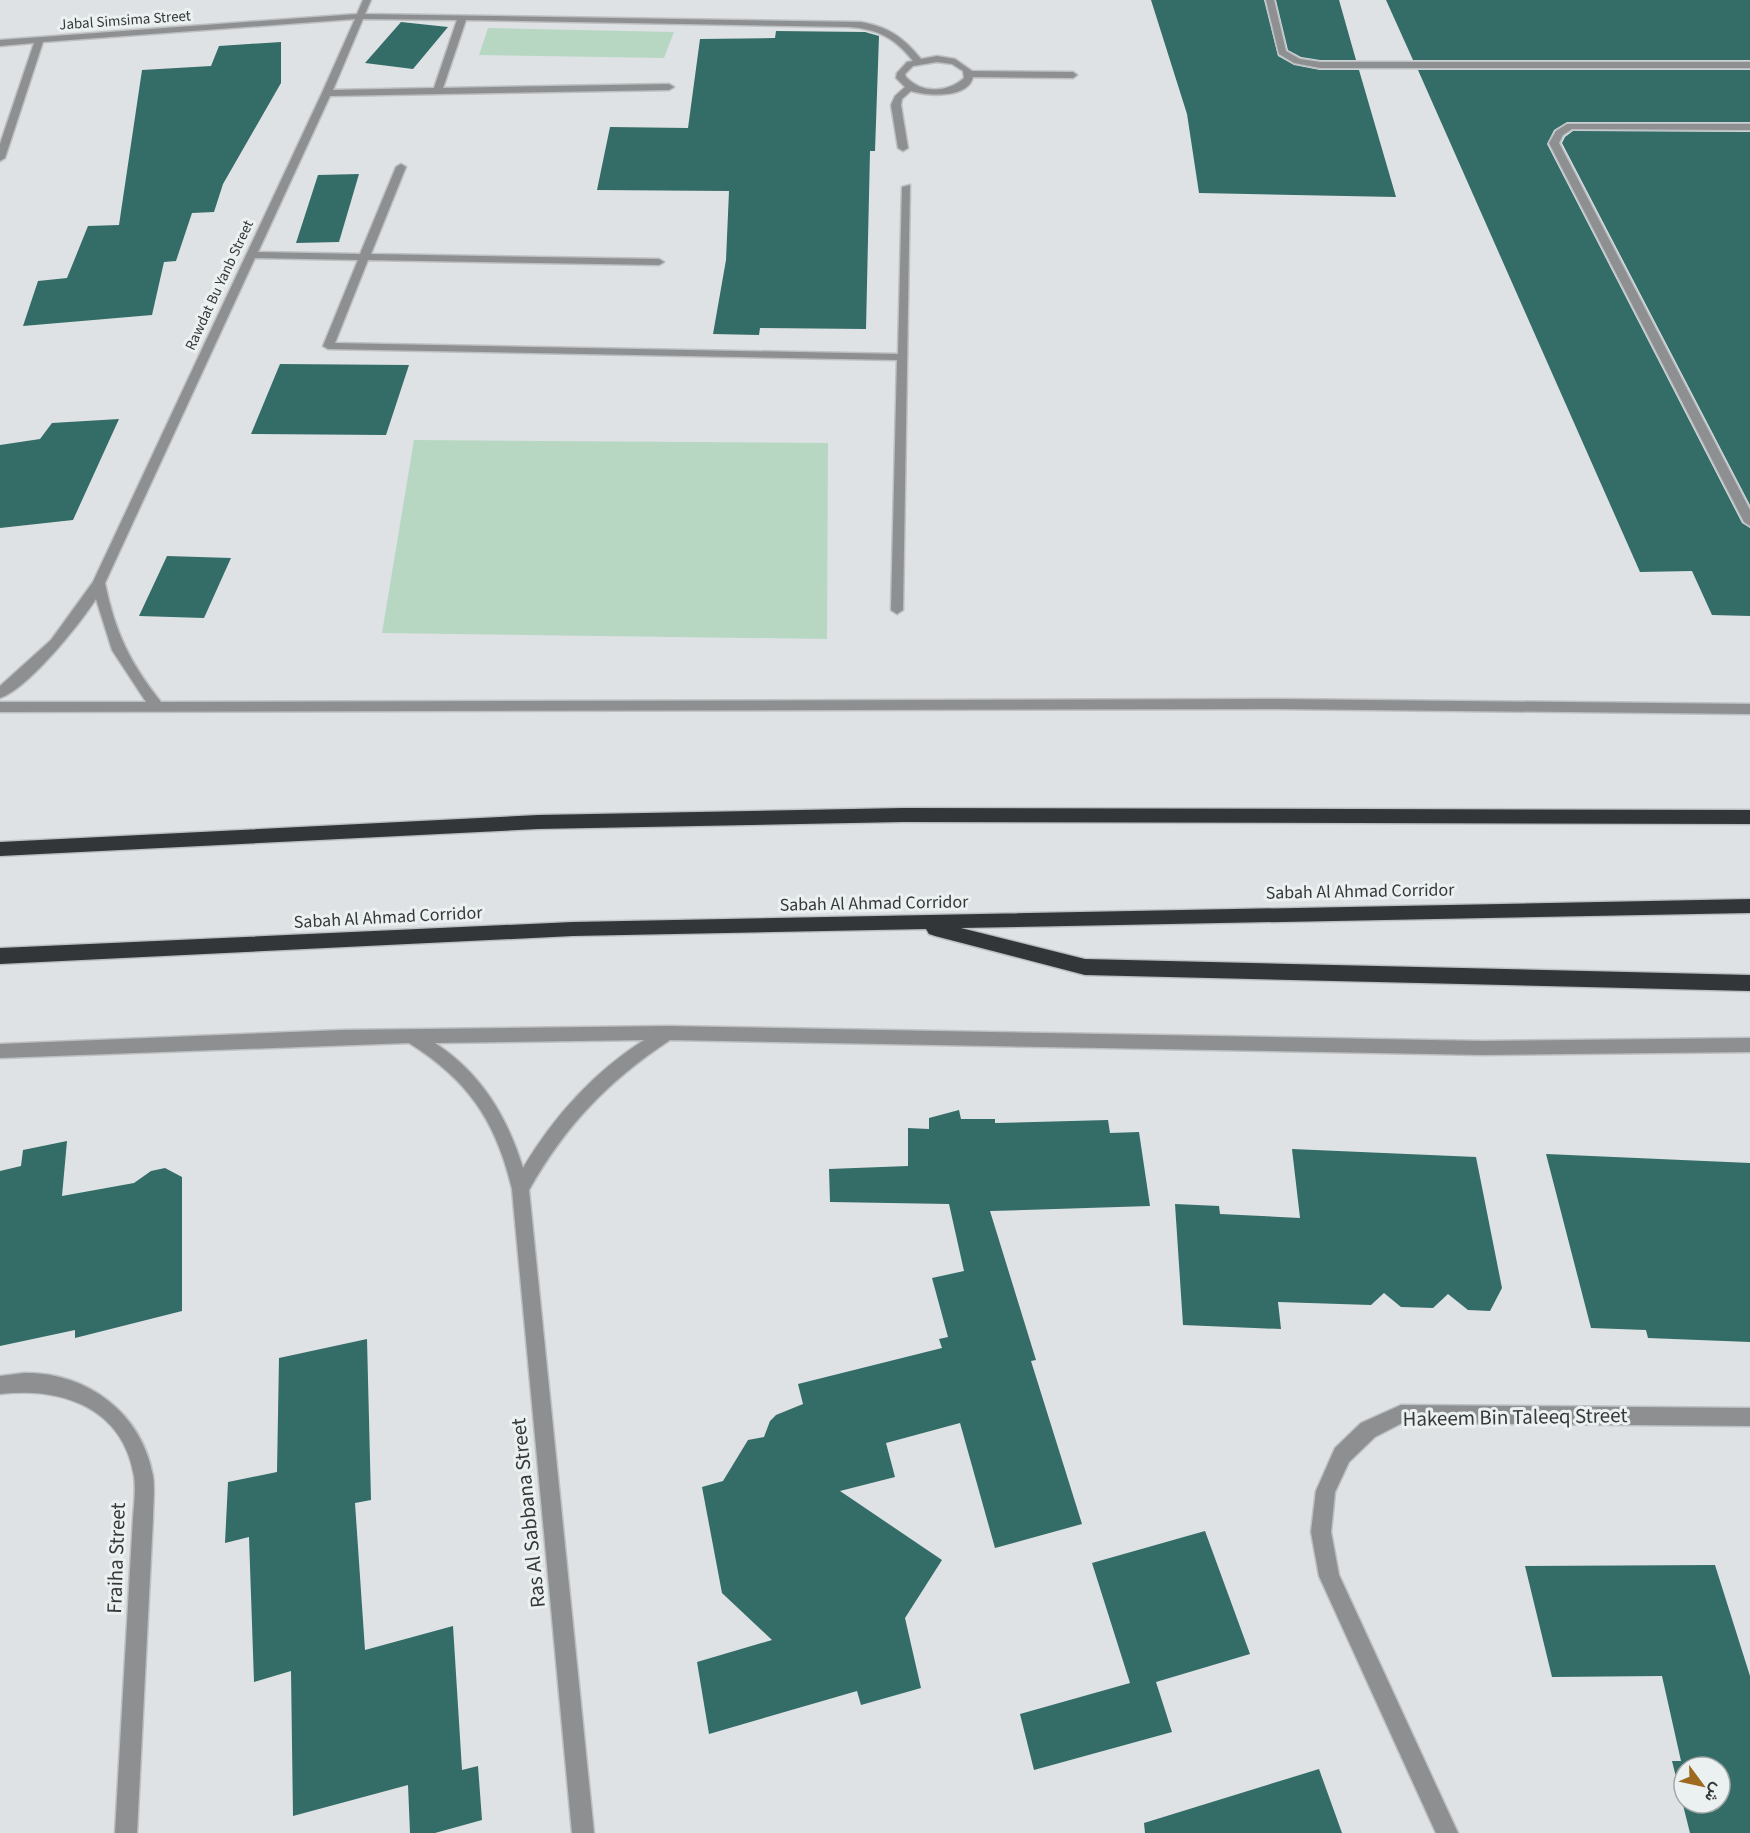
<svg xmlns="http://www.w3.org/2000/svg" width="1750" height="1833" viewBox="0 0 1750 1833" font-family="'Source Sans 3',Vazirmatn,sans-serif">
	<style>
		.green { fill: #b7d7c3 }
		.building { fill: #346c67; fill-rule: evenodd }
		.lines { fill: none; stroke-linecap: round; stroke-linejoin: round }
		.minor-casing { stroke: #bdc0c2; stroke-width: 3 }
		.highway-casing { stroke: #bdc0c2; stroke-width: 3 }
		.minor { fill: #8e8f91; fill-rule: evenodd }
		.highway { fill: #333638; fill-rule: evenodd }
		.labels { text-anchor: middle; stroke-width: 6; stroke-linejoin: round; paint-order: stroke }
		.far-street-label { font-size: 15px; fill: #373939; stroke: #ebf0f1 }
		.street-label { font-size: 18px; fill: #373939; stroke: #ebf0f1 }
		.near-street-label { font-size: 21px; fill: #373939; stroke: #ebf0f1 }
	</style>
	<rect width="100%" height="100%" fill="#dee2e4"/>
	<g class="green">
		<polygon points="488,28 674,32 664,58 479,55"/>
		<polygon points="414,440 828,443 827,639 382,633"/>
	</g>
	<g class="building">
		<polygon points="1151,0 1264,0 1278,56 1294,65 1320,70 1359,70 1396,197 1199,193 1187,114"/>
		<polygon points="1276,0 1339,0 1356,60 1320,60 1301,57 1288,50"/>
		<polygon points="1386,0 1750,0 1750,60 1413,60"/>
		<polygon points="401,22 448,27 413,69 365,63"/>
		<polygon points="776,31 865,32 879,36 875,151 870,151 866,329 760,328 759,335 713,334 726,260 729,191 597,190 610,127 688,128 700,39 775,38"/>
		<polygon points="281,42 281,83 223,184 214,212 192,213 176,261 164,262 152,315 23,326 38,281 67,278 88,226 119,225 142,70 211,66 219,46"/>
		<polygon points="1418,70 1750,70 1750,122 1567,122 1554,130 1547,144 1742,523 1750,528 1750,616 1712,615 1692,571 1640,572"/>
		<polygon points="1573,131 1750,132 1750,505 1562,143 1565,137"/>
		<polygon points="359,174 339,242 296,243 318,175"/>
		<polygon points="280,364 409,365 386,435 251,434"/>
		<polygon points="119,419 73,520 0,528 0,445 40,439 52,423"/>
		<polygon points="167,556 231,558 204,618 139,616"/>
		<polygon points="959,1110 961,1119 995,1119 995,1123 1108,1120 1110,1133 1139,1132 1150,1206 990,1211 1036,1360 1031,1361 1082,1524 995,1548 960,1423 886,1443 895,1477 840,1491 942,1560 905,1618 921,1688 861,1705 857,1691 709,1734 697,1662 772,1640 722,1593 702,1487 723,1481 748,1440 764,1437 770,1421 776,1415 803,1404 798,1384 942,1348 939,1339 948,1337 932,1278 964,1271 949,1204 830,1202 829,1169 908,1166 908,1128 929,1129 929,1118"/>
		<polygon points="67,1141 62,1196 134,1183 151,1171 165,1168 182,1177 182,1311 75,1338 75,1330 0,1346 0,1171 21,1166 23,1150"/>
		<polygon points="1292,1149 1476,1157 1502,1288 1490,1311 1468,1310 1448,1294 1433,1308 1401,1307 1384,1293 1371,1305 1278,1302 1281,1329 1183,1325 1175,1204 1219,1206 1220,1214 1300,1218"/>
		<polygon points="1546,1154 1750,1163 1750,1342 1648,1338 1646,1330 1591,1328"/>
		<polygon points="367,1339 371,1500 355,1503 365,1650 453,1626 462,1770 478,1766 482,1820 435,1833 410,1833 408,1785 293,1816 291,1671 254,1682 249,1537 225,1543 228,1482 277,1472 279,1358"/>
		<polygon points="1205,1531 1250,1654 1156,1682 1172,1732 1034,1770 1020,1714 1130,1683 1092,1563"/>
		<path d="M1715 1565 1750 1676V1833H1690L1672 1761H1681L1662 1676 1552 1677 1525 1566ZM1684 1767H1720V1803H1684Z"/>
		<polygon points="1319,1769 1342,1833 1145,1833 1144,1823"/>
	</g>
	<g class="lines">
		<g class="minor-casing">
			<g id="minor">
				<path d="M363 0H371L365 14 861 22C889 27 904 38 921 59L937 56 955 59 972 71 1073 72 1077 75 1073 78 973 77C968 99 928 96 911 91L902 99 901 105 908 148 903 151 898 148 891 105 895 96 905 87 896 78 897 73 907 62 913 61C895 38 878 29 849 27L466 20 443 88 669 84 674 87 669 90 330 96 258 252 360 254 396 167 401 164 406 167 371 254 659 259 664 262 659 265 368 260 335 343 898 354 902 187 910 185 903 610 897 614 891 610 897 360 328 349 323 346 358 260 255 258 105 583C115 632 130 663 161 702L1278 699 1750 704V714L1278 709 0 712V702H146L112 650 96 599C80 624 28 689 0 698V686L51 640 93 582 322 93 355 19 43 42 5 158 0 161V144L34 43 0 46V40L357 14ZM363 19 457 20 434 88 333 90ZM937 62 952 64 963 71 964 78C947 93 922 94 906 77L905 74 913 66Z"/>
				<polygon points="1266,0 1274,0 1286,51 1300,59 1320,62 1750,62 1750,68 1320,68 1294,63 1279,54"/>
				<polygon points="1567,124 1750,124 1750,130 1572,129 1563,135 1559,143 1750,510 1750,526 1744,522 1549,143 1556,131"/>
				<path d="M668 1026 1484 1041 1750 1038V1052L1484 1055 670 1040C607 1082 566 1125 529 1190L594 1833H572L512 1189C496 1121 468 1080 409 1043L0 1058V1044L342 1030ZM644 1040C593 1073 554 1116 523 1168 507 1116 481 1073 435 1043Z"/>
				<path d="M24 1373C87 1372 142 1413 153 1476 155 1490 153 1504 153 1518L137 1833H115L133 1518C134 1504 136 1490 134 1476 123 1407 61 1387 0 1394V1376Z"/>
				<polygon points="1401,1405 1750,1408 1750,1426 1402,1423 1375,1437 1349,1462 1335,1492 1331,1532 1339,1575 1458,1833 1436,1833 1319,1576 1311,1532 1316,1491 1335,1448 1361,1423"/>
			</g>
		</g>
		<g class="highway-casing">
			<g id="highway">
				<polygon points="903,808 1750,810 1750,824 903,822 538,829 0,856 0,842 538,815"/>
				<polygon points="1750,899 1750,913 961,928 1085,959 1750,975 1750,991 1085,975 935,936 929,934 926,929 573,936 0,964 0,948 573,922"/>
			</g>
		</g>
		<use href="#minor" class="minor"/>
		<use href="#highway" class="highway"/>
	</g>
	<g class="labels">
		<g class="far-street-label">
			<text transform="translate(125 20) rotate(-4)" y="5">Jabal Simsima Street</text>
			<text transform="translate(219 285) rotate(-65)" y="5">Rawdat Bu Yanb Street</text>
		</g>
		<g class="street-label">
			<text transform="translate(1360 891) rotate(-1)" y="6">Sabah Al Ahmad Corridor</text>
			<text transform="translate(874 903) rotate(-1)" y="6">Sabah Al Ahmad Corridor</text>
			<text transform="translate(388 917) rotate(-3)" y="6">Sabah Al Ahmad Corridor</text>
		</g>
		<g class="near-street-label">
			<text transform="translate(1515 1417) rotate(-1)" y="7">Hakeem Bin Taleeq Street</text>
			<text transform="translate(528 1513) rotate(-96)" y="7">Ras Al Sabbana Street</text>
			<text transform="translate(116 1558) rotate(-88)" y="7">Fraiha Street</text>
		</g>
	</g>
	<g transform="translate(1702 1785) rotate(123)"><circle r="28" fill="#ebf0f1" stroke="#a3a7a7" stroke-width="1.5"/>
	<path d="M0-4.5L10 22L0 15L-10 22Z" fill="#9d6a20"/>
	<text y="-9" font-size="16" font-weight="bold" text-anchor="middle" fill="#373939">ش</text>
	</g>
</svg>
